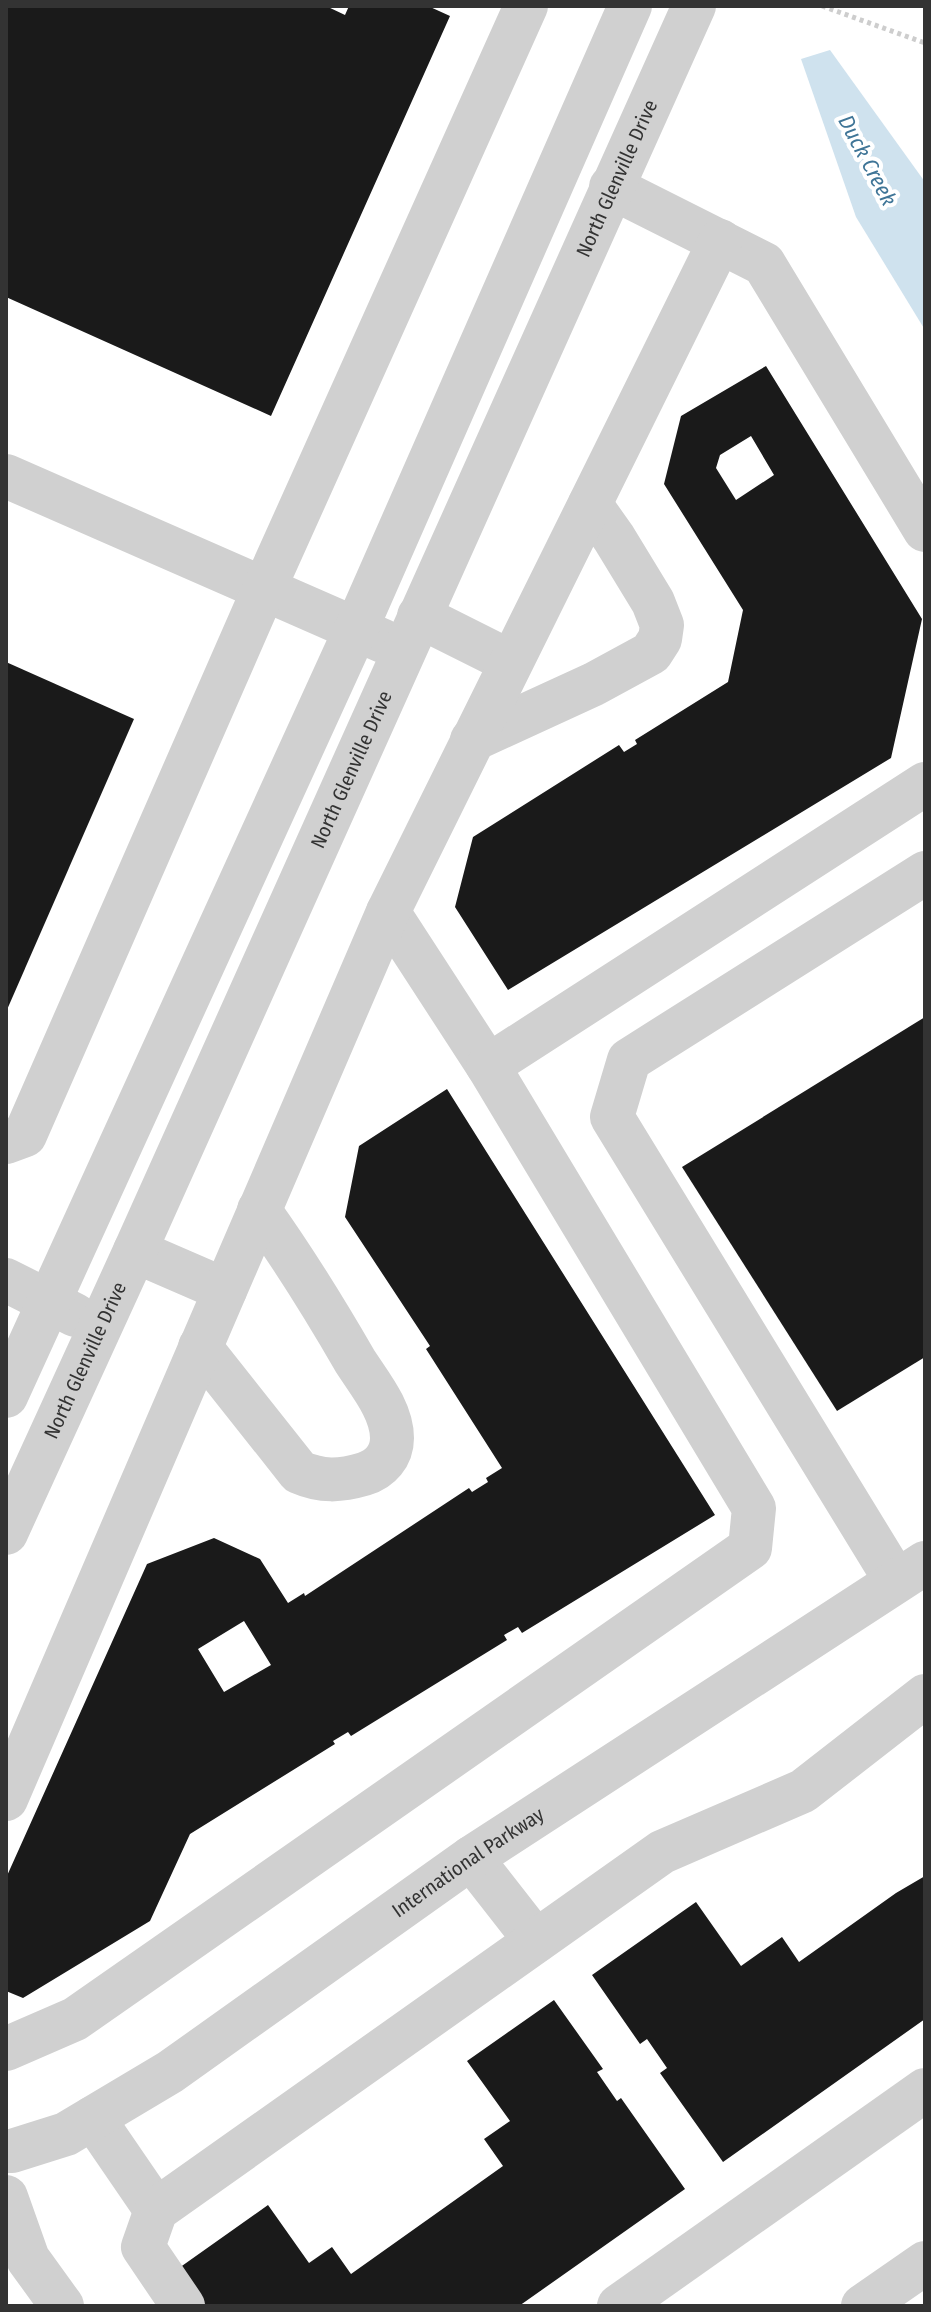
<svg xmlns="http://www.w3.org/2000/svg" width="931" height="2312" viewBox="0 0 931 2312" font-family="'Fira Sans Condensed',sans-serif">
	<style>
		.water { fill: #cfe2ee }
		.building { fill: #1a1a1a; fill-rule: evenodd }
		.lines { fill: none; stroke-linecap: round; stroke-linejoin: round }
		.path { stroke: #cdcdcd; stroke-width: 5; stroke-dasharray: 4 4; stroke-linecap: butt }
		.minor { stroke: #d0d0d0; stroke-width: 44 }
		.labels { text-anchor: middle; stroke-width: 8; stroke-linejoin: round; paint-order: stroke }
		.street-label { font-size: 20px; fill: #333; stroke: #fff }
		.water-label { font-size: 22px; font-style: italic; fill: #3f7597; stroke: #fff }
	</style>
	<rect width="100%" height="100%" fill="#fff"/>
	<polygon class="water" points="830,50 925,182 925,330 856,217 801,59"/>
	<g class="building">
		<polygon points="6,6 326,6 345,15 349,6 428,6 450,16 271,416 6,297"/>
		<path d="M766 366 922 619 891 758 508 990 455 907 473 837 619 745 624 752 637 744 635 740 728 682 743 610 664 484 681 416ZM751 436 774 475 736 500 716 468 720 455Z"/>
		<polygon points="6,662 134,719 6,1012"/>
		<polygon points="925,1017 925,1357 837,1411 682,1167"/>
		<path d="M447 1089 715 1515 522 1633 518 1627 504 1635 507 1640 351 1736 348 1732 333 1741 335 1744 190 1834 150 1921 23 1998 6 1991V1878L147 1564 214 1538 260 1559 288 1603 304 1593 305 1596 469 1488 472 1492 488 1482 486 1478 502 1468 426 1349 430 1346 345 1217 359 1146ZM244 1621 271 1665 224 1692 198 1649Z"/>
		<polygon points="925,1876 925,2019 723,2162 660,2073 667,2068 647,2039 640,2044 592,1975 696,1902 741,1966 782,1937 799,1962 896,1893"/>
		<polygon points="554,2000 603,2069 597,2072 617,2101 621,2098 685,2189 519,2306 206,2306 179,2268 268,2205 309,2263 332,2247 351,2274 503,2166 484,2139 510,2121 467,2061"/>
	</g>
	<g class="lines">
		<polyline class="path" points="822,6 925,43"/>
		<g class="minor">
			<polyline points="611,187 764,264 925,530"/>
			<polyline points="6,476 383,641"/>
			<polyline points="419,616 511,662"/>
			<polyline points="472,740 594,684 651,653 660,639 662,625 653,602 614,538 590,504"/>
			<polyline points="388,912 488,1066"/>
			<polyline points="6,1142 25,1135 264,589 526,6"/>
			<polyline points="135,1251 225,1290"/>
			<polyline points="6,1280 75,1315"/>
			<path d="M200 1347 299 1472C322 1482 340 1481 364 1474 380 1469 392 1456 392 1438 392 1410 369 1383 355 1361 325 1309 294 1259 259 1210"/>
			<polyline points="6,1396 356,629 630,6"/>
			<path id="s1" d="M6 1533 135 1251 694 6"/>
			<polyline points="896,1581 612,1117 629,1060 925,873"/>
			<polyline points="6,1799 388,912 720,241"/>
			<polyline points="471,1858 536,1941"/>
			<polyline points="6,2049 75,2019 750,1548 754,1508 488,1066 925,784"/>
			<polyline points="93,2118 156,2210"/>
			<path id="s2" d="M6 2151H12L66 2134 170 2072 471 1858 925 1563"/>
			<polyline points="6,2197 28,2259 62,2306"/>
			<polyline points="183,2306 143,2247 156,2210 662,1852 803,1791 925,1696"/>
			<polyline points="619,2306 925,2090"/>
			<polyline points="863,2306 925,2263"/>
		</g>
	</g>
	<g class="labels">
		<g class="street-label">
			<text dy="7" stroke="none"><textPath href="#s1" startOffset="1486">North Glenville Drive</textPath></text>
			<text dy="7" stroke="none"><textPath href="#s1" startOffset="838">North Glenville Drive</textPath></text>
			<text dy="7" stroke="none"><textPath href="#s1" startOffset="190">North Glenville Drive</textPath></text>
			<text dy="7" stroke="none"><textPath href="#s2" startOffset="548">International Parkway</textPath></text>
		</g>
		<g class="water-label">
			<text transform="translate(868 160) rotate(62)" y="8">Duck Creek</text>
		</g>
	</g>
	<rect width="931" height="2312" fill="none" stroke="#333333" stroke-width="16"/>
</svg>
